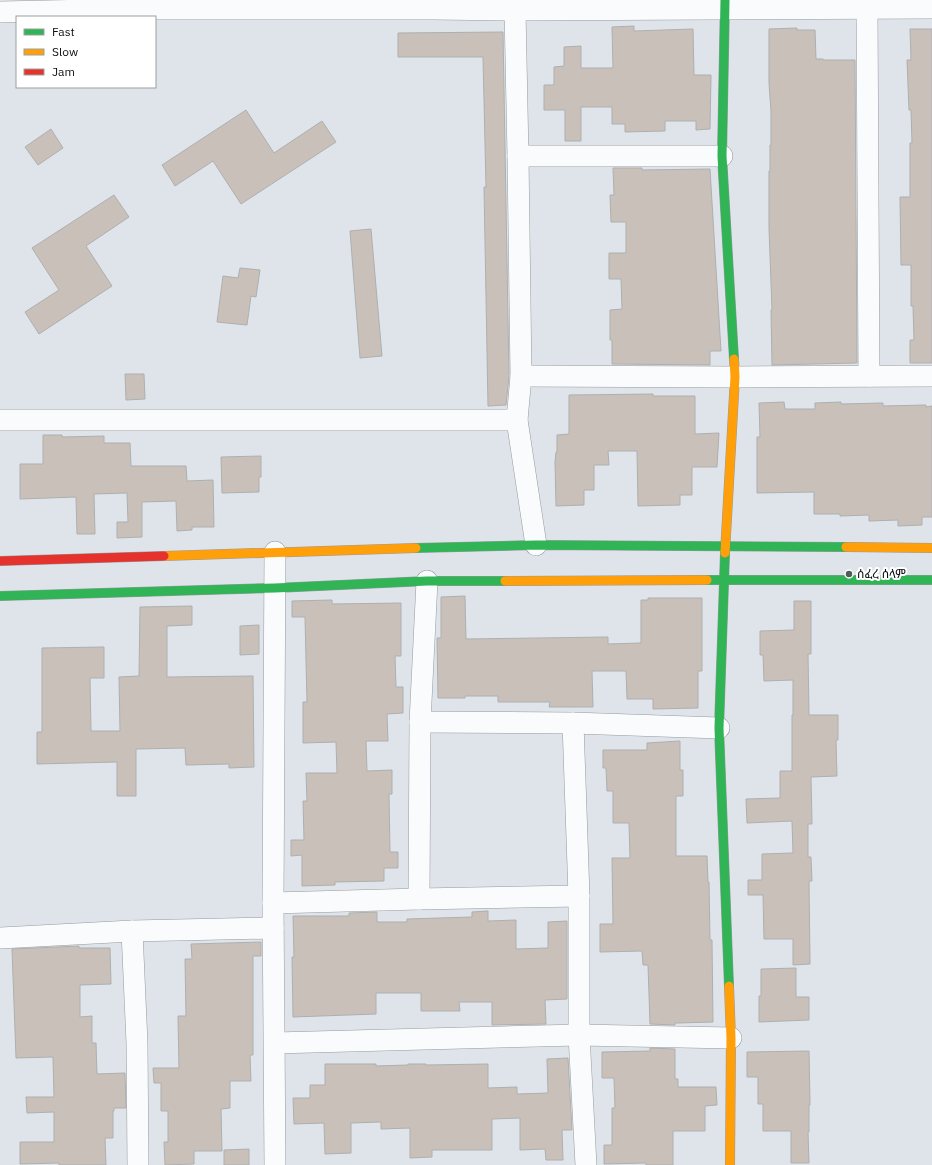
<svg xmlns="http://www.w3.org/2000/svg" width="932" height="1165" viewBox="0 0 932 1165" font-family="'IBM Plex Sans','Noto Sans Ethiopic',sans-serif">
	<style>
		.building { fill: #c9c1b9; stroke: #aeafb0 }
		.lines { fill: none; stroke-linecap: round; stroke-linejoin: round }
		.street-casing { stroke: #969b9f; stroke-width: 22 }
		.fast-casing { stroke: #969b9f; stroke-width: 10 }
		.slow-casing { stroke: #969b9f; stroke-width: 10 }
		.jam-casing { stroke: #969b9f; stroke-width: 10 }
		.street { stroke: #fafbfc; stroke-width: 21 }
		.fast { stroke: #30b455; stroke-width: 9 }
		.slow { stroke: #ff9f0a; stroke-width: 9 }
		.jam { stroke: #e5322d; stroke-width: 9 }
		.poi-dot { fill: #54595c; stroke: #fff; stroke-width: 1.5 }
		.labels { text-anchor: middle; stroke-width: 4; stroke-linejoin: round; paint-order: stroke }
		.poi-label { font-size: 12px; fill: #0a0e10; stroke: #fff; text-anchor: start }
	</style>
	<rect width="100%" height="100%" fill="#dee4e9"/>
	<g class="building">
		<polygon points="634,26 634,31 693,29 694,75 711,75 710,129 696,130 696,121 665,121 665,131 625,132 625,124 612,124 612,107 581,107 581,141 565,141 565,110 544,110 544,85 554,85 554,67 564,66 564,47 581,46 581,68 613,68 612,27"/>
		<polygon points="797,28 797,30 815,30 816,59 823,59 823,60 855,60 857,363 772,365 771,310 772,310 769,228 769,171 770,171 770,145 771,145 771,111 769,83 769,29"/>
		<polygon points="910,29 932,29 932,363 910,363 910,340 914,340 913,306 911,306 911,265 901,265 900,197 910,197 910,143 912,143 911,110 909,110 907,60 911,60"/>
		<polygon points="503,32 509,376 506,405 488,406 484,187 486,187 483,57 398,57 398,33"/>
		<polygon points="246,110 274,153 322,121 336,142 241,204 213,161 175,186 162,165"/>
		<polygon points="51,129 63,148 38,165 25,147"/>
		<polygon points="613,168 642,168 642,170 710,169 721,351 710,351 710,365 612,364 612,340 610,340 610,310 622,309 621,279 609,279 609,253 626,253 626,222 611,222 610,195 614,195"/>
		<polygon points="114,195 129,217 86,246 112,286 39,334 25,312 59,290 32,248"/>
		<polygon points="371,229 382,356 360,358 350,231"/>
		<polygon points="240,268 260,270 256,297 251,296 247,325 217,322 223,276 238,278"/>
		<polygon points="125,374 144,374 145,399 126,400"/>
		<polygon points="653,394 653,396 695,396 695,434 719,433 717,467 692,467 692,495 680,495 680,505 638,506 637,451 608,451 609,465 594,465 594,490 584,490 584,505 556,506 555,462 556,452 557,452 557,435 569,434 569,395"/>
		<polygon points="784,402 785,409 815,409 815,403 841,402 841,404 883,403 883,406 926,405 926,407 932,406 932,517 922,517 922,525 898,526 898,520 869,521 869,515 840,516 840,514 814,514 814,492 757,493 757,437 760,437 759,403"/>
		<polygon points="43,435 62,435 62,437 104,436 104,443 130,443 131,466 186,466 187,481 213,480 214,527 192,527 192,530 177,531 176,501 142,502 142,537 117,538 117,522 128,522 127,493 94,494 95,534 77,534 76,497 20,499 20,464 43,464"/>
		<polygon points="261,456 261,477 259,477 259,492 222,493 221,457"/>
		<polygon points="465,596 466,639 608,637 608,644 641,643 641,600 648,600 648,598 702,598 702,671 698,671 698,708 653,709 653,699 627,699 626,671 592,671 593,707 549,707 550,702 498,702 498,696 465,696 465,698 438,698 437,638 441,638 441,597"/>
		<polygon points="332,600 332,604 401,603 401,656 395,656 396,687 403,687 403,713 387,714 388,741 366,741 367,771 392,770 392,794 389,794 390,852 398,852 398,868 384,868 384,881 335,882 335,885 302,886 302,855 291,856 291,840 304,840 303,801 307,801 306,773 337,773 336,742 303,743 303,702 307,702 305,617 292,617 292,601"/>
		<polygon points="794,601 811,601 811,654 808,654 809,715 838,715 838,740 836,740 837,776 811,777 812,824 808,824 808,857 811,857 812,881 809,881 810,964 793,965 793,939 764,939 763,895 748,895 748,880 762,880 762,854 793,853 792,821 747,823 746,799 780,798 780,771 792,771 792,715 793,715 793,680 764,681 763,655 760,655 760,631 794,630"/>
		<polygon points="192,606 192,625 167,626 167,677 253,676 254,767 229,768 229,764 186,765 185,748 136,749 136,796 117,796 117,762 37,764 37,732 42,732 42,648 104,647 104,678 90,678 91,731 120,731 119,677 139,676 140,607"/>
		<polygon points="259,625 259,654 240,655 240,626"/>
		<polygon points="680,741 680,770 683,770 683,796 676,796 676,856 707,856 708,882 709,882 710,940 712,940 713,1022 678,1023 675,1023 675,1025 650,1024 648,965 643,965 642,951 600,952 600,924 613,924 612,858 630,858 629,823 613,823 613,791 607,791 606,768 603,768 603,750 647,750 647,743"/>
		<polygon points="488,911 488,921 516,920 516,949 548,948 548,922 567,921 567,999 545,1000 546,1024 492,1025 492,1002 459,1002 460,1011 421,1011 421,993 376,993 376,1014 293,1017 292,957 294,957 293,916 349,916 349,913 377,912 377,922 407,922 407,919 472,917 472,912"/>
		<polygon points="261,942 261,956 253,956 253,1055 250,1055 251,1081 230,1081 230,1108 221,1109 222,1151 194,1151 194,1164 165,1165 164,1142 168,1142 168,1111 161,1111 161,1083 154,1083 153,1068 179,1068 178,1016 186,1016 185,959 192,959 191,944"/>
		<polygon points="79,946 79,948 110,948 111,984 80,985 80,1017 92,1016 92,1043 96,1043 97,1074 125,1073 126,1108 114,1108 114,1111 113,1111 113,1138 105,1138 106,1165 59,1165 59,1163 20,1164 20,1142 54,1142 54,1112 27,1113 26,1097 54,1097 53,1057 16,1058 12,949"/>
		<polygon points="796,968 796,997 809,997 809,1020 759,1022 759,996 761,996 761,969"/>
		<polygon points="650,1048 675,1049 675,1079 678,1079 678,1087 716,1087 717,1105 705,1106 705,1131 673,1131 673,1165 646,1165 646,1163 604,1164 604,1145 612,1145 612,1108 615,1108 614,1078 602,1078 602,1052 650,1051"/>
		<polygon points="809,1051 810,1105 809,1105 809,1132 808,1132 809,1163 791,1163 791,1131 763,1131 763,1104 758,1104 758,1077 747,1077 747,1052"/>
		<polygon points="568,1058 572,1130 562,1130 563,1160 546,1160 545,1149 520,1150 520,1118 492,1119 492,1150 432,1150 432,1157 410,1158 410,1128 381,1129 381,1122 351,1123 351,1153 325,1154 324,1123 294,1124 293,1098 310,1098 310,1085 325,1085 325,1064 376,1064 376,1066 408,1065 408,1064 426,1064 426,1065 488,1064 488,1088 517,1087 517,1094 548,1093 547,1059"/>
		<polygon points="249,1149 249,1165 224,1165 224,1150"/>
	</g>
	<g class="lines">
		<g class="street-casing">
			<g id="street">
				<polyline points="867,9 869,376"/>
				<polyline points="515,10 518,156 521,376 517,420 536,545"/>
				<polyline points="0,12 138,9 433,9 515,10 932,8"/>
				<polyline points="518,156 722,156"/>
				<polyline points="521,376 735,377 932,376"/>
				<polyline points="0,420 517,420"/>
				<polyline points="275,552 273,903 275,1165"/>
				<polyline points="420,722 573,723 719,728"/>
				<polyline points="573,723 579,896 579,1035 586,1165"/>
				<polyline points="419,899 420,722 427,581"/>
				<polyline points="273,903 419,899 579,896"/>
				<polyline points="132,931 137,1043 138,1165"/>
				<polyline points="0,938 132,931 273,928"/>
				<polyline points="275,1043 579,1035 731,1038"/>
			</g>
		</g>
		<g class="fast-casing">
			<g id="fast">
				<polyline points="725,0 722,156 734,359"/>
				<polyline points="416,548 536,545 846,547"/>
				<polyline points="725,553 719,728 729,986"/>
				<polyline points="707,580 932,580"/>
				<polyline points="0,596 275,588 427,581 505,581"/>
			</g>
		</g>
		<g class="slow-casing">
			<g id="slow">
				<polyline points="846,547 932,548"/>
				<polyline points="725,553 735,377 734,359"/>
				<polyline points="164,556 416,548"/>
				<polyline points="505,581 707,580"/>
				<polyline points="729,986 731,1038 730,1165"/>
			</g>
		</g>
		<g class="jam-casing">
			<polyline id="jam" points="0,561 164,556"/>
		</g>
		<use href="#street" class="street"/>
		<use href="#fast" class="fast"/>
		<use href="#slow" class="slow"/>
		<use href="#jam" class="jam"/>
	</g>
	<circle class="poi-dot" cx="849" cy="574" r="4"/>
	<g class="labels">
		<g class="poi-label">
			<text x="857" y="578">ሰፈረ ሰላም</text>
		</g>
	</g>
	<rect x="16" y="16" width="140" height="72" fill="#ffffff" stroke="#9d9f9f"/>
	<rect x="24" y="29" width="20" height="6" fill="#30b455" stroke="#9d9f9f"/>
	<text x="52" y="36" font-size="12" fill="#0a0e10">Fast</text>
	<rect x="24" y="49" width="20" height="6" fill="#ff9f0a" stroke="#9d9f9f"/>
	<text x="52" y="56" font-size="12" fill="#0a0e10">Slow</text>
	<rect x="24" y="69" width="20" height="6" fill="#e5322d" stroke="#9d9f9f"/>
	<text x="52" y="76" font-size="12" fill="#0a0e10">Jam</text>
</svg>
